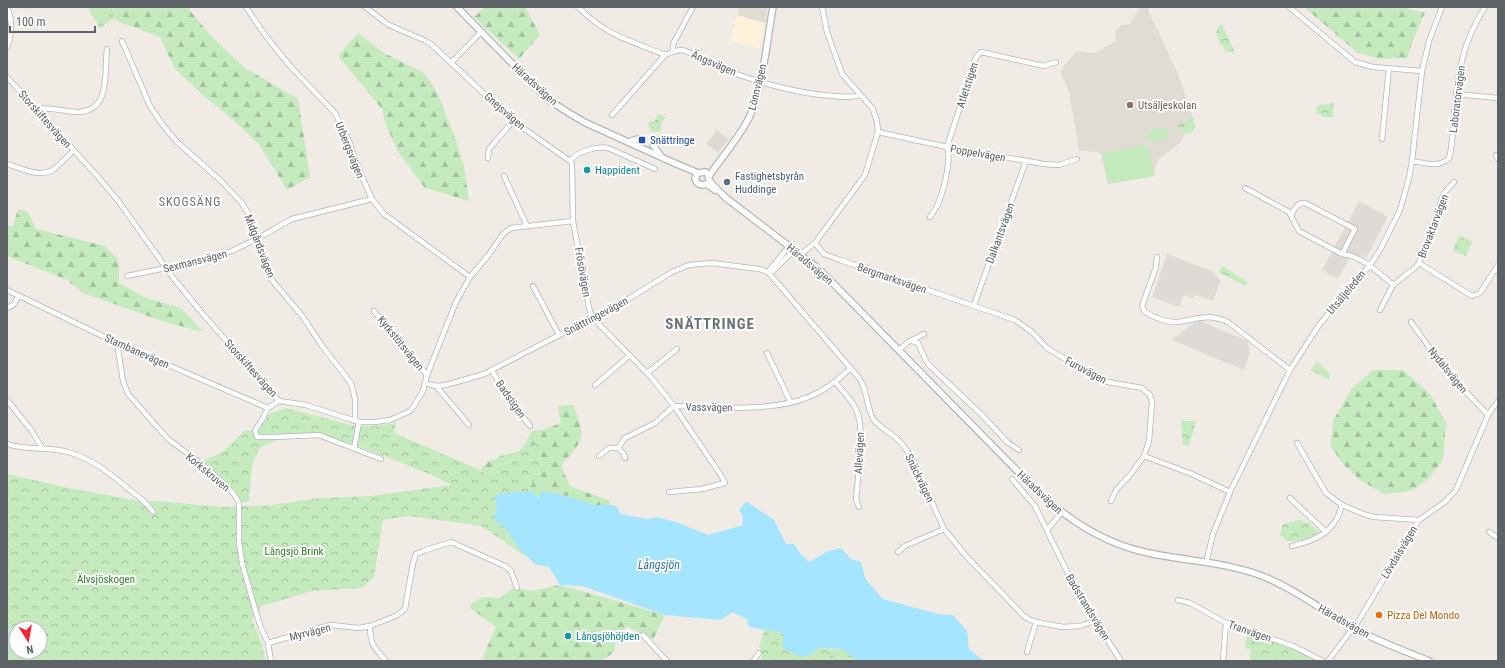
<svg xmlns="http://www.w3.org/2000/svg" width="1505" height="668" viewBox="0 0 1505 668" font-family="'Roboto Condensed',sans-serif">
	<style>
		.commercial { fill: #fff1da }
		.industrial { fill: #dedbd6 }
		.education { fill: #e0dbd3 }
		.grass { fill: url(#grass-tufts) }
		.forest { fill: url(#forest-firs) }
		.park { fill: url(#park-crowns); fill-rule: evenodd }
		.pitch { fill: #c5eabe }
		.water { fill: #a5e5ff }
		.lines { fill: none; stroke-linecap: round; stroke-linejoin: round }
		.minor-casing { stroke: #b2b6ba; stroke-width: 6 }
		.tertiary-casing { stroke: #b2b6ba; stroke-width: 8 }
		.minor { stroke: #fff; stroke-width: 4.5 }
		.tertiary { stroke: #fff; stroke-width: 5.5 }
		.education-dot { fill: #8d6e63; stroke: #fff; stroke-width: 1.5 }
		.transit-dot { fill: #1a4fb4; stroke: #fff; stroke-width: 1.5 }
		.culture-dot { fill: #0f9aa8; stroke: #fff; stroke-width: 1.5 }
		.service-dot { fill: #5c6f8a; stroke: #fff; stroke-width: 1.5 }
		.food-dot { fill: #e8710a; stroke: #fff; stroke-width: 1.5 }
		.labels { text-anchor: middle; stroke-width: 4; stroke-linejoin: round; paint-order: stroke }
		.street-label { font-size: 11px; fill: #5c6266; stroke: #fff }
		.education-label { font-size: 11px; fill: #785e54; stroke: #fff; text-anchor: start }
		.transit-label { font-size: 11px; fill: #164399; stroke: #fff; text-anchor: start }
		.culture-label { font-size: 11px; fill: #0d838f; stroke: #fff; text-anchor: start }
		.service-label { font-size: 11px; fill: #4e5e75; stroke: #fff; text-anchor: start }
		.park-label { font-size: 11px; fill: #36842d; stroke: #fff }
		.food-label { font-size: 11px; fill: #c56008; stroke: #fff; text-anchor: start }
		.neighbourhood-label { font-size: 12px; letter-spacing: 1px; fill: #6d7478; stroke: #fff }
		.water-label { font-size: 12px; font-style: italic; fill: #31779f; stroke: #fff }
		.district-label { font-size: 15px; font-weight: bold; letter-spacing: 1px; fill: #6d7478; stroke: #fff }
	</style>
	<defs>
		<pattern id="grass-tufts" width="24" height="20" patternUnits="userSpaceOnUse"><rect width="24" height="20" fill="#c5eabe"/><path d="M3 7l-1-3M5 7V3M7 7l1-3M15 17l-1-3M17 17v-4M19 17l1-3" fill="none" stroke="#a3c19e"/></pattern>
		<pattern id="forest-firs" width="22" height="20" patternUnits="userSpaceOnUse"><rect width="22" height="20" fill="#c5eabe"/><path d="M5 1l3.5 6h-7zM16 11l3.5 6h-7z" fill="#a3c19e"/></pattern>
		<pattern id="park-crowns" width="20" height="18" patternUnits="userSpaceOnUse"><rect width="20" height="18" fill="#c5eabe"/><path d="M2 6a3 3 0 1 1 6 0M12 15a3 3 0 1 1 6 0" fill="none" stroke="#a3c19e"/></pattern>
	</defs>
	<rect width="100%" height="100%" fill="#f0ebe4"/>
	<polygon class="commercial" points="737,15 765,23 759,48 730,41"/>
	<g class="industrial">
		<polygon points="717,130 729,140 718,153 706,144"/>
		<polygon points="1359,201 1388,217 1366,258 1361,255 1357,260 1350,257 1338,279 1322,270"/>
		<polygon points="1167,254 1212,271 1221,280 1213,301 1195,295 1193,298 1183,295 1179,307 1152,297"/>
		<polygon points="1198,320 1248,341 1250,353 1244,370 1172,340"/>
	</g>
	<g class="education">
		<polygon points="739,7 768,7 765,23 737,15"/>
		<polygon points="1140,7 1149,7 1148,10 1178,74 1193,118 1181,142 1157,161 1154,176 1108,184 1101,154 1096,152 1079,150 1069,92 1060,71 1076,52 1095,53 1116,41 1115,31 1121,25 1130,24"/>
	</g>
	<g class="grass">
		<polygon points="87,7 114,7 113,19 100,28"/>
		<polygon points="1194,118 1195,128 1193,131 1188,134 1177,126 1181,123 1182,124"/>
	</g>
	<g class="forest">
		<polygon points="114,7 187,7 212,37 245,68 298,99 310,177 287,190 259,144 232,119 204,96 175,69 160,37 113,19"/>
		<polygon points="486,7 524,7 526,9 540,35 519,59 474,17"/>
		<polygon points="1304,7 1405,7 1411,10 1425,12 1412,43 1407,58 1378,59 1357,52"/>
		<polygon points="358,33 384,53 424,73 437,92 457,143 464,166 469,201 425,188 399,153 385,123 382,109 338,56"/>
		<polygon points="18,209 28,212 36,229 105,246 119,261 119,283 146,298 181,308 203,332 165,322 83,293 67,280 7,256 7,225 13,227"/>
		<polygon points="1373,370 1403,370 1430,394 1446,423 1443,460 1428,479 1411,491 1384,494 1360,480 1344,465 1331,447 1333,421 1352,388"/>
		<path d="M573 405C587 437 583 441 561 466L570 486 610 501V505H595L567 496 542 491 540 498 535 495 505 493 528 490 542 468 538 442 509 462 493 468 486 475 480 470 488 462 503 455 518 452 525 444 532 431 542 430 561 423 558 406Z"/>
		<polygon points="560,585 665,615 653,640 627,626 616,640 614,652 601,661 483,661 484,654 496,627 470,608 472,603 483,597 500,598 514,587 531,591"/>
		<polygon points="843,649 857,661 822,661"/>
	</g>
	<g class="park">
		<polygon points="1222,24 1235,53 1226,51 1223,45 1220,44 1216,34 1218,27"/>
		<polygon points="1334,103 1333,117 1322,117 1322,114 1316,113 1317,106"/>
		<polygon points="658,114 666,117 660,126 662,129 659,132 651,131 648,124 649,121 654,122"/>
		<polygon points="1459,235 1472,242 1466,256 1453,251"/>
		<polygon points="1223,266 1247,282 1246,286 1218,272"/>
		<path d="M1317 361 1329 373 1330 379C1322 378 1318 372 1310 371Z"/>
		<path d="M286 408 355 426H375L396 423 394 433 480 470 486 475 493 468 509 462 538 441 542 468 528 490 525 517 524 555 481 526 409 516 383 520 374 577 362 588 312 591 262 606 252 620 262 644 265 661H7V474L73 489 139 501H156L224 507 271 505 320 498 371 496 452 485 425 472 350 443 318 434 283 437 260 448 252 464 249 501 239 503 237 494 233 489 202 461 223 452 244 431 252 430 269 414ZM16 628H40V652H16Z"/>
		<polygon points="1181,421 1196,421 1189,446 1183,445"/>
		<polygon points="1299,520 1309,523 1319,532 1302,541 1287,541 1280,534 1283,524"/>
		<path d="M765 630 783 633 806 657 820 648 843 649 822 661H760C764 656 762 652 759 646Z"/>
		<polygon points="1247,631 1293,646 1323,661 1250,661 1251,649 1245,648"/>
	</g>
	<g class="pitch">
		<polygon points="1167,127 1169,137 1148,142 1147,131"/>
		<polygon points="1148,145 1154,176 1108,184 1102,153"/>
	</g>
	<path class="water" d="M533 491 535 495 539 498 542 491 567 496 595 505H610L616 506 621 514 647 519 657 517 676 522 708 535 743 525 742 514 739 511 746 501 774 520 786 544H794L800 553 809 562 826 552 841 548 851 559 861 562 866 580 883 599 938 614 953 615 967 631 969 649 984 661H857L843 649 820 648 806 657H800L783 648V633L749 627 747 619 732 612 721 620 665 615 582 586 560 585 549 567 535 564 520 550 505 528 495 520 494 515C498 509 497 501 494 496L505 493Z"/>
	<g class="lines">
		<g class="minor-casing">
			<g id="minor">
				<polyline points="246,7 265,35 290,66 335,113 349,141 359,170 372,199 384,214 470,277"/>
				<polyline points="365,7 389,25 426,41 431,44 513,121 570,161 572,164 573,221 589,308 592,317 650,376 674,406 722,477 725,483 702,489 669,492"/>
				<path d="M578 7C606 36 630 40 665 55 670 53 676 50 682 50 693 52 701 61 712 65 751 80 791 93 833 96 843 97 852 98 860 95"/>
				<polyline points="1289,7 1355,62 1373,67 1422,71"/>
				<polyline points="122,41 150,106 162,124 177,142 220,180 242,203 248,213 255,240 271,279 303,317 322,346 351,383 355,399 355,421"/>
				<path d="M7 48C12 34 13 21 7 7"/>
				<polyline points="673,52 673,44 693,7"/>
				<polyline points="451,63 481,32"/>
				<polyline points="7,77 99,178 119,202 174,279 202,313 279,401 306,405 359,422 374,422 390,420 408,412 412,409 423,391 427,375 456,302 470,277 487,257 503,234 511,228 573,221"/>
				<polyline points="1456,94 1498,98"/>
				<path d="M37 109C52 107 62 111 77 112 112 112 104 71 107 49"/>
				<polyline points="612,115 665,55"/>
				<polyline points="878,132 947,147 1044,164 1059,165 1077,159"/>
				<polyline points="1382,139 1389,68"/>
				<polyline points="1496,155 1498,159"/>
				<polyline points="488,158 489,149 513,121"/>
				<path d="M570 161C578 151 596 146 608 148L655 169"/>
				<path d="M1412 161C1425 163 1440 168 1449 158 1453 144 1453 129 1454 115 1458 73 1462 43 1485 7"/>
				<path d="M7 164C20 168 40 178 53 170 60 164 67 157 74 150"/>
				<polyline points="504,176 527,226"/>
				<path d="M1245 188 1289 212 1299 231 1342 254C1362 256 1379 273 1393 285"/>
				<path d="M1291 215C1295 209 1297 202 1305 203L1355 229 1342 254"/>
				<path d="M930 217C933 213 935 210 937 206 943 193 952 160 947 147L976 57 981 52 1044 66 1056 62"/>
				<polyline points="815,243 824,254 840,260 1015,320 1032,332 1047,348 1102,381 1142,388 1150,395 1152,402 1149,441 1144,456 1192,474 1230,492"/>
				<polyline points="801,254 815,243 865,175 878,132 877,122 873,109 842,74 827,32 822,7"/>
				<path d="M1157 257 1156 267 1142 306 1145 312C1153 317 1168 323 1178 322 1199 319 1207 313 1228 322L1290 370"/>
				<polyline points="1419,263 1472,296 1480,293 1498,265"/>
				<path d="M768 272 859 378C868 390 866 408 874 420 880 427 889 432 896 438 903 444 907 451 912 458L944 529 966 556 1023 615 1028 619 1036 622 1063 627 1080 626 1094 621"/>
				<polyline points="768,272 785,251 791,247"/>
				<polyline points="127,276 209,259 234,250 255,240 292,219 372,199"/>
				<polyline points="533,286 559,335"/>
				<polyline points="7,290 117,343 268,408"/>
				<polyline points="974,305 1026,161"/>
				<polyline points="7,308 13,305 19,296"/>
				<polyline points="1380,310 1393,285 1416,267 1419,263 1444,193 1454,182"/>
				<polyline points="374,311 427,375"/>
				<polyline points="1411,322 1447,372 1488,415"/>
				<polyline points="912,341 918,343 926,361 930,366 984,417 1007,442 1019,450"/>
				<polyline points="117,343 123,381 128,394 168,439 199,462 223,483 234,494 239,503 239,542 242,563 255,609 261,628 268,643 271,661"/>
				<polyline points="899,350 908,342 924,334"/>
				<polyline points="767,353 791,403"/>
				<polyline points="492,371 511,401 530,426"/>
				<polyline points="647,373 677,349"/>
				<path d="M835 382C842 390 851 399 856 409 866 431 858 474 856 499L859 507"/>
				<polyline points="425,383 436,386 446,385 484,374 625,301 672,272 689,265 711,263 759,269 768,272 773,271 794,250"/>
				<polyline points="595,385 629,356"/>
				<polyline points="436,386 469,425"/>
				<polyline points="7,400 32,431 42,448"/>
				<polyline points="279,401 268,408 262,420 255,430 257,437 273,437 319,435 381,459"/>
				<polyline points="1297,443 1326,493 1342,505 1366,515 1375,517 1419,520"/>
				<path d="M7 444C27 451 48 446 68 452 93 459 112 475 131 491 140 498 147 502 153 512"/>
				<polyline points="354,448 359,422"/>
				<polyline points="618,448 624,454 625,458"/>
				<path d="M599 456 609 448H618L625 438 655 423 674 406C718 407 779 414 819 392 831 386 841 377 851 368"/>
				<polyline points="1012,479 1035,506 1079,596 1121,661"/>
				<polyline points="1290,498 1326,532"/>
				<polyline points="1111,501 1116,490 1130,475 1144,456"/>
				<polyline points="1047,530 1061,513"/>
				<polyline points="1489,532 1498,538"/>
				<path d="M1292 546C1309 542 1327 536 1336 520 1339 516 1340 510 1342 505"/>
				<polyline points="898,552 905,546 944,529"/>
				<polyline points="1206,563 1213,534 1230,492 1290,370 1319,325 1370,265 1380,250 1400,210 1409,178 1412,161 1422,71 1429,41 1442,7"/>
				<polyline points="1178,600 1190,603 1226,623 1293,646 1323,661"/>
				<path d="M370 626C370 645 375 648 386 661"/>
				<polyline points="643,635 667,661"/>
				<polyline points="268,643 331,625 359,628 370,626 396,616 405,609 413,563 416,554 423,551 451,542 505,566 511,571 517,588"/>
				<polyline points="1027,652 1036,622"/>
				<polyline points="753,661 759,653"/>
				<polyline points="1223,661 1226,623"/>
				<polyline points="1328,661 1359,620 1419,520 1445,502 1456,490 1488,415 1498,401"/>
			</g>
		</g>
		<g class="tertiary-casing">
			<g id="tertiary">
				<polyline points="457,7 534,86 550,101 569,113 584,122 672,162 698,173 705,172"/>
				<polyline points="628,142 638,139"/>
				<polyline points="653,145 661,156"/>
				<path d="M705 172 708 174 709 180 712 184 726 198 819 269 1036 490C1066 518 1100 541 1140 551 1180 561 1223 561 1262 576 1293 588 1322 610 1352 627 1376 641 1403 650 1429 661"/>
				<polyline points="698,173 695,178 697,183 702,185 706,184 715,190"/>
				<path d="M709 176C722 157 738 139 749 118 763 88 767 40 773 7"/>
			</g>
		</g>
		<use href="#minor" class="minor"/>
		<use href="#tertiary" class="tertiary"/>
	</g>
	<circle class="education-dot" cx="1130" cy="105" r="4"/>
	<rect class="transit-dot" x="638" y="136" width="8" height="8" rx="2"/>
	<g class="culture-dot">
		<circle cx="587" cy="170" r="4"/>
		<circle cx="568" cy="636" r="4"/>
	</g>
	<circle class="service-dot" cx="727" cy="182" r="4"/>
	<circle class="food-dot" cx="1379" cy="615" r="4"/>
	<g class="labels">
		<g class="street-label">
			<text transform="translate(714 63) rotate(23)" y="4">Ängsvägen</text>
			<text transform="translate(535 84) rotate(42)" y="4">Häradsvägen</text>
			<text transform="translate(967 85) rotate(-72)" y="4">Atletstigen</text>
			<text transform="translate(757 87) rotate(-76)" y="4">Lönnvägen</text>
			<text transform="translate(1457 99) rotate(-83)" y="4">Laboratorvägen</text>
			<text transform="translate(505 111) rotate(41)" y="4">Gnejsvägen</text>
			<text transform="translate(45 119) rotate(48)" y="4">Storskiftesvägen</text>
			<text transform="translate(350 150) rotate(68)" y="4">Urbergsvägen</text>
			<text transform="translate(978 153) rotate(10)" y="4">Poppelvägen</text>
			<text transform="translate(1433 226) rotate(-69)" y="4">Brovaktarvägen</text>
			<text transform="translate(1000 233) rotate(-70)" y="4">Dalkantsvägen</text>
			<text transform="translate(260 246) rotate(69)" y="4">Midgårdsvägen</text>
			<text transform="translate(195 261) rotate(-14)" y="4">Sexmansvägen</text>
			<text transform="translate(810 264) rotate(40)" y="4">Häradsvägen</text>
			<text transform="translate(583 272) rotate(80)" y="4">Frösövägen</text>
			<text transform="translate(892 278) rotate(19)" y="4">Bergmarksvägen</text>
			<text transform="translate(1346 292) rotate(-50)" y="4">Utsäljeleden</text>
			<text transform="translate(596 316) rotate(-28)" y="4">Snättringevägen</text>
			<text transform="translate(401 343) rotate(51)" y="4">Kyrkstötsvägen</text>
			<text transform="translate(137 351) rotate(24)" y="4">Stambanevägen</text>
			<text transform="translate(251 368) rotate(48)" y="4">Storskiftesvägen</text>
			<text transform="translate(1086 370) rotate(28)" y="4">Furuvägen</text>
			<text transform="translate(1448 370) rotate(51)" y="4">Nydalsvägen</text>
			<text transform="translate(511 399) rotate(55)" y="4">Badstigen</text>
			<text transform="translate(709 407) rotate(1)" y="4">Vassvägen</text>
			<text transform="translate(859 453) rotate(-87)" y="4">Allevägen</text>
			<text transform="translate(208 472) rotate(40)" y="4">Korkskruven</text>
			<text transform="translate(920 478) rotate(64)" y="4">Snäckvägen</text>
			<text transform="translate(1040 492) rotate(43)" y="4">Häradsvägen</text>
			<text transform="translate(1399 552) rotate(-59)" y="4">Lövdalsvägen</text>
			<text transform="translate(1088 607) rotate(59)" y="4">Badstrandsvägen</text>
			<text transform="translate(1344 621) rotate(29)" y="4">Häradsvägen</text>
			<text transform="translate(1250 631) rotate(19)" y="4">Tranvägen</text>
			<text transform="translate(310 632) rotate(-14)" y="4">Myrvägen</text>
		</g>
		<g class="education-label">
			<text x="1138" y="109">Utsäljeskolan</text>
		</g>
		<g class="transit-label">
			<text x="650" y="144">Snättringe</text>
		</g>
		<g class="culture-label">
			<text x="595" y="174">Happident</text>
			<text x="576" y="640">Långsjöhöjden</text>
		</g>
		<g class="service-label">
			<text x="735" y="180">Fastighetsbyrån<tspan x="735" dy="13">Huddinge</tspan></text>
		</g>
		<g class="park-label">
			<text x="294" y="555">Långsjö Brink</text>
			<text x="106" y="583">Älvsjöskogen</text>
		</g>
		<g class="food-label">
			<text x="1387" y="619">Pizza Del Mondo</text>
		</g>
		<g class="neighbourhood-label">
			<text x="190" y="206">SKOGSÄNG</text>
		</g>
		<g class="water-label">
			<text x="659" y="569">Långsjön</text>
		</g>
		<g class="district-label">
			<text x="710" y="329">SNÄTTRINGE</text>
		</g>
	</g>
	<rect width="1505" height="668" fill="none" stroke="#5c6266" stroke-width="16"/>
	<g transform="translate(28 640) rotate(169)"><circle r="19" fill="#ffffff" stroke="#bec0c2"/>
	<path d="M0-3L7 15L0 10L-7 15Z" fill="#f92131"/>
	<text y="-6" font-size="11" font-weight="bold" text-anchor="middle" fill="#5c6266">N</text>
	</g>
	<path d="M10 26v6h85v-6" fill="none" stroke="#5c6266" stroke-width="2"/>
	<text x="16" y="26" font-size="12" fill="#5c6266" stroke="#ffffff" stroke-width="3" paint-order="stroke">100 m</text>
</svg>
